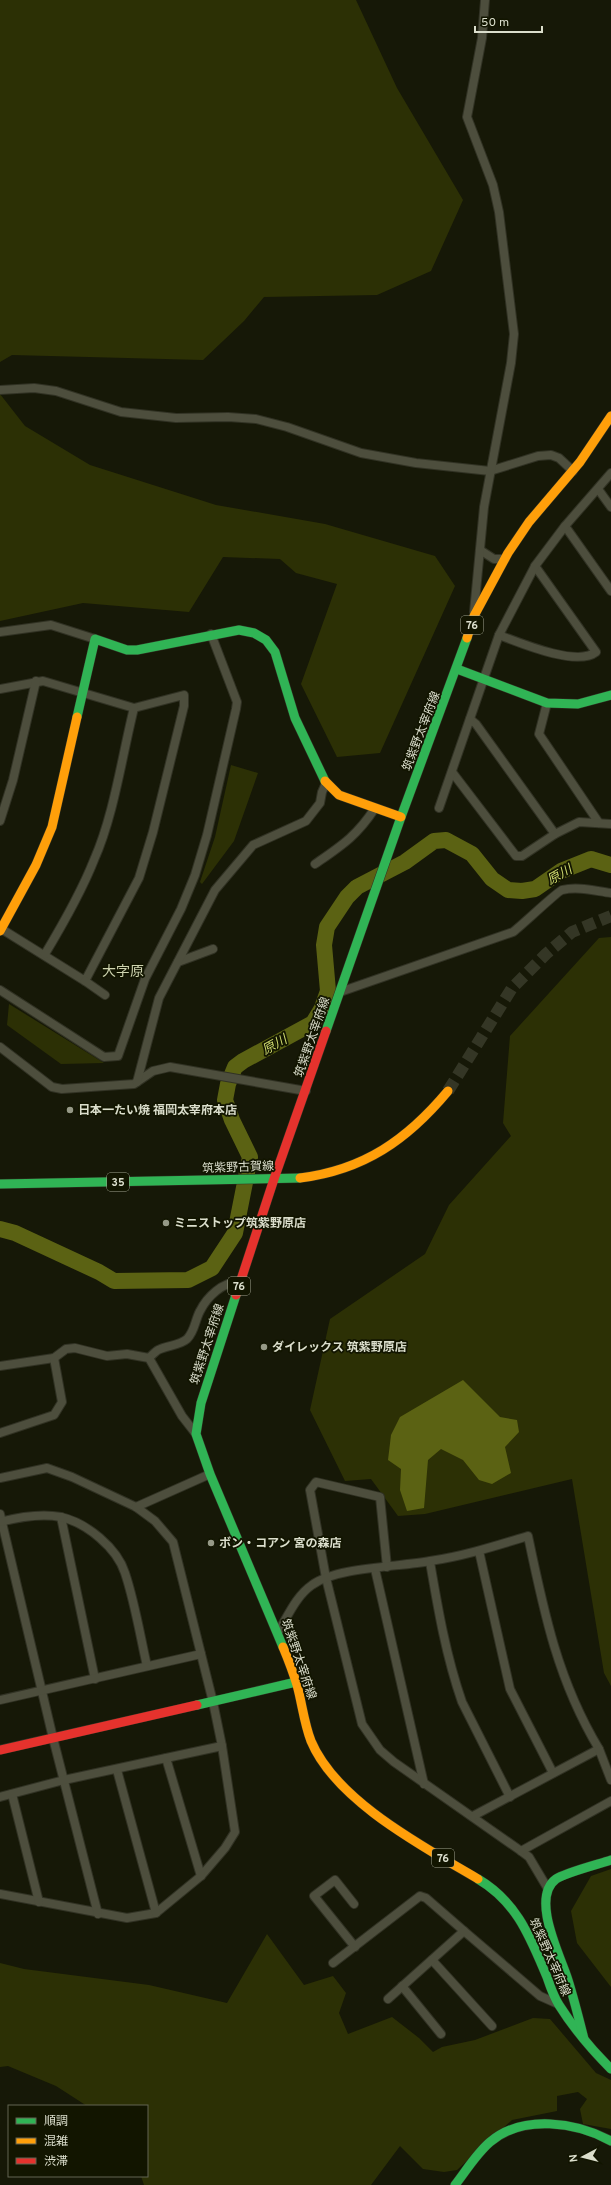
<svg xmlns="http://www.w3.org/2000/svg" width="611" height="2185" viewBox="0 0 611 2185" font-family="Overpass,'Noto Sans JP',sans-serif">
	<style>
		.green { fill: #2c3005 }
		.water { fill: #5b6213 }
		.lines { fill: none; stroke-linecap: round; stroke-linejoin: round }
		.river { stroke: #5b6213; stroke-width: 16 }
		.primary-tunnel { stroke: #343625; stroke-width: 12; stroke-dasharray: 12 6; stroke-linecap: butt }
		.street-casing { stroke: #313224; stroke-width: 10 }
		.fast-casing { stroke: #313224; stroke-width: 10 }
		.slow-casing { stroke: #313224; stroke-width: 10 }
		.jam-casing { stroke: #313224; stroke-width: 10 }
		.street { stroke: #4d4e3d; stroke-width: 8 }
		.fast { stroke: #30b455; stroke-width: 9 }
		.slow { stroke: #ff9f0a; stroke-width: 9 }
		.jam { stroke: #e5322d; stroke-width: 9 }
		.poi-dot { fill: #969987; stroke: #121500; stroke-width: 1.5 }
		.labels { text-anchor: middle; stroke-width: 3.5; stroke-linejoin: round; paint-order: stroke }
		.shield { fill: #121500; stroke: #9fa28f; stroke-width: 1 }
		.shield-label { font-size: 11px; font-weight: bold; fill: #dbdecc }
		.street-label { font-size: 12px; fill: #dbdecc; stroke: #121500 }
		.poi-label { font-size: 12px; font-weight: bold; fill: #dbdecc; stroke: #121500; text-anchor: start }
		.water-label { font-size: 13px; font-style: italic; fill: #d1dd70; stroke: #121500 }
		.quarter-label { font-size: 14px; fill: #ced3af; stroke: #121500 }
	</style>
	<rect width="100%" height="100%" fill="#161807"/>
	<g class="green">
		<polygon points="0,0 356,0 397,88 463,200 431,271 377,295 264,297 244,321 203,360 12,355 0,362"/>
		<polygon points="0,394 25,426 90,465 216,505 325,524 435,556 455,586 380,753 337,757 301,684 337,584 296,573 280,559 223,557 189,612 83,603 0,621"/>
		<polygon points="231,765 258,773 234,841 202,884 200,882 215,837"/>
		<polygon points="611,937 611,1686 604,1673 572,1479 425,1514 398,1516 371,1479 345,1481 310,1410 330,1319 425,1254 449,1205 511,1136 503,1123 510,1036 599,938"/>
		<polygon points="9,1004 104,1063 61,1064 7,1025"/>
		<polygon points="611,1869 611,1987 577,1943 571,1911 591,1876"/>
		<polygon points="267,1934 304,1985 333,1976 346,1993 339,2013 348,2034 392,2017 419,2038 433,2052 442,2047 475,2040 533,2018 550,2019 596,2073 611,2080 611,2129 583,2124 580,2109 587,2099 578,2092 557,2096 557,2111 512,2120 457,2170 444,2172 423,2169 400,2146 371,2185 144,2185 141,2176 147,2176 147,2106 87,2106 56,2086 8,2066 0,2067 0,1963 24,1969 149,1985 227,2003"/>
	</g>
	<polygon class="water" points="463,1380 500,1417 517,1420 519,1432 505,1447 511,1473 492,1484 479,1480 463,1460 441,1449 428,1460 424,1508 407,1511 400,1490 401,1469 388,1460 391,1435 400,1417"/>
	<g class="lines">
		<polyline class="river" points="0,1229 15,1233 99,1272 114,1281 188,1280 212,1268 235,1233 250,1157 232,1120 225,1100 228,1084 235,1067 243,1061 313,1023 322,1008 328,991 324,945 327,927 347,897 357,887 405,862 434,841 446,840 472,854 492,879 508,890 522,891 535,889 561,871 591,859 611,865"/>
		<polyline class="primary-tunnel" points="448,1091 512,988 546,954 572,932 611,916"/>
		<g class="street-casing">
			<g id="street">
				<polyline points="0,390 34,388 56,391 121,412 176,418 228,417 256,419 287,427 361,453 416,463 490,471 538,456 551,455 559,458 573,471"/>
				<polyline points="598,489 611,507"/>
				<polyline points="565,526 611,591"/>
				<polyline points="480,550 494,559 505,559"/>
				<polyline points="474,612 484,507 511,363 514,334 499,212 493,185 467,117 482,38 485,0"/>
				<polyline points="0,632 51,625 95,639"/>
				<path d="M499 635C520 643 577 667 596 652L535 566"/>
				<polyline points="0,689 43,681 134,708 184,695 184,706 153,832 139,878 85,981 0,928"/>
				<polyline points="547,703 539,734 599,823"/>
				<polyline points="470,719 476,724 555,834"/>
				<polyline points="452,772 516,856 522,856 555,834 579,822 611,824"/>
				<polyline points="439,808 499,635 535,566 565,526 611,473"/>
				<polyline points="0,821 13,780 36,681"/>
				<path d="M315 864C341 846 357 836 375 808"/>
				<path d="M45 954C63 924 81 893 94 860 114 815 122 756 134 708"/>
				<polyline points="178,962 213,949"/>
				<polyline points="85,981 105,995"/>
				<polyline points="0,990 104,1057 118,1056 145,979 181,909 195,875 207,835 236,709 237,702 211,634"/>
				<path d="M340 992 513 932C521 926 558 891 562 890 578 886 595 891 611 893"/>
				<polyline points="0,1047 52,1087 62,1089 134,1084 153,1071 170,1067 306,1091"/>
				<polyline points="137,1082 159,998 215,890 253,845 306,821 320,803 322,792 326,783"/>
				<path d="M149 1358C152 1355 155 1352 158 1350 167 1345 179 1346 187 1339 195 1331 195 1320 200 1311 207 1297 223 1281 240 1282"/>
				<polyline points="0,1366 54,1358 66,1349 75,1348 107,1356 127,1354 149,1358 182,1416 196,1434"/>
				<polyline points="0,1433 54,1415 62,1402 54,1358"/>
				<polyline points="0,1478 47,1468 72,1477 136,1507 155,1521 173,1542 213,1702 222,1746 235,1832 225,1848 201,1876 156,1913 127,1918 0,1894"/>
				<polyline points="136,1507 210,1474"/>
				<polyline points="0,1514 53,1738 98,1914"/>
				<polyline points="61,1517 95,1679"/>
				<path d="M0 1522C19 1517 41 1513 61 1517 87 1523 117 1548 125 1573 135 1603 140 1635 147 1666"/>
				<polyline points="479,1551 510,1689 553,1773"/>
				<path d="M430 1562C438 1609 446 1656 462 1702L510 1797"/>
				<polyline points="387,1567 380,1497 316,1482 310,1490 326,1578 362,1724 380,1750 394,1762 521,1851 529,1857 548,1889"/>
				<polyline points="375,1569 424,1784"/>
				<path d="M278 1632C288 1616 296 1596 312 1585 336 1567 399 1567 430 1561 464 1556 495 1546 528 1536 544 1613 558 1681 599 1749L473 1816"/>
				<polyline points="0,1700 201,1654"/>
				<polyline points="599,1749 611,1780"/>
				<polyline points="166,1758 201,1876"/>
				<polyline points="117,1770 156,1913"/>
				<polyline points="12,1794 39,1902"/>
				<polyline points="0,1797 64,1780 222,1746"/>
				<polyline points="521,1851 611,1801"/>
				<polyline points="354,1904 335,1880 314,1896 355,1947"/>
				<polyline points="432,1960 492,2026"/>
				<polyline points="333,1963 420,1896 426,1898 464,1931"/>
				<polyline points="402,1986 441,2034"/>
				<polyline points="388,1999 464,1931 540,1996 558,2004"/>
			</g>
		</g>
		<g class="fast-casing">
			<g id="fast">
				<polyline points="457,669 547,703 578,704 611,695"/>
				<polyline points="77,717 95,639 127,650 137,650 239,630 254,633 266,640 275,652 295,718 325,781"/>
				<polyline points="326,1031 401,817 467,638"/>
				<polyline points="0,1184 300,1178"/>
				<polyline points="236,1295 201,1403 196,1434 210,1474 283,1647"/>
				<polyline points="197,1705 296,1682"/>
				<path d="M478 1879C517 1902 530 1937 547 1977 550 1986 554 1997 559 2005 574 2029 591 2049 611 2069"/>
				<path d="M584 2039C579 2019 574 1999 568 1980 561 1957 530 1898 556 1879 564 1873 599 1864 611 1860"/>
				<path d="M455 2185C466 2171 476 2154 490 2142 523 2114 576 2122 611 2141"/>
			</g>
		</g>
		<g class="slow-casing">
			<g id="slow">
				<polyline points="467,638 474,616 508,553 529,522 580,462 611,416"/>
				<polyline points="325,781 339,795 401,817"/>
				<polyline points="0,931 36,865 52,827 77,717"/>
				<path d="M300 1178C364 1170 407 1140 448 1091"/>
				<path d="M283 1647C288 1659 293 1672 297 1685 302 1703 304 1723 311 1741 336 1801 424 1847 478 1879"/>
			</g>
		</g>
		<g class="jam-casing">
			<g id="jam">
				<polyline points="236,1295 274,1179 326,1031"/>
				<polyline points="0,1750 197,1705"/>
			</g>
		</g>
		<use href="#street" class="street"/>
		<use href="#fast" class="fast"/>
		<use href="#slow" class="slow"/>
		<use href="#jam" class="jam"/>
	</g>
	<g class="poi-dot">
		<circle cx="70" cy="1110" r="4"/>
		<circle cx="166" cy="1223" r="4"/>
		<circle cx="264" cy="1347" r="4"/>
		<circle cx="211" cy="1543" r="4"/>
	</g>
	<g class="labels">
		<g class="shield">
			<rect x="461" y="616" width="22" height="18" rx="3"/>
			<rect x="107" y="1173" width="22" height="18" rx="3"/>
			<rect x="228" y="1277" width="22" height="18" rx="3"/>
			<rect x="432" y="1849" width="22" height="18" rx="3"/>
		</g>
		<g class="shield-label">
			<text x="472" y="629">76</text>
			<text x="118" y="1186">35</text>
			<text x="239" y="1290">76</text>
			<text x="443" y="1862">76</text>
		</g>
		<g class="street-label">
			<text transform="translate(421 731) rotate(-69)" y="4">筑紫野太宰府線</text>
			<text transform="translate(312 1037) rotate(-71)" y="4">筑紫野太宰府線</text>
			<text transform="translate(238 1167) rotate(-2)" y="4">筑紫野古賀線</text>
			<text transform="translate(207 1344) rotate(-72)" y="4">筑紫野太宰府線</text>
			<text transform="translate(299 1659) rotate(71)" y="4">筑紫野太宰府線</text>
			<text transform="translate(550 1957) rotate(66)" y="4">筑紫野太宰府線</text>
		</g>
		<g class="poi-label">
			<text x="78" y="1114">日本一たい焼 福岡太宰府本店</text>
			<text x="174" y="1227">ミニストップ筑紫野原店</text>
			<text x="272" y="1351">ダイレックス 筑紫野原店</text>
			<text x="219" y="1547">ボン・コアン 宮の森店</text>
		</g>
		<g class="water-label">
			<text transform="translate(559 874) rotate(-29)" y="5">原川</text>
			<text transform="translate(274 1044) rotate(-29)" y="5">原川</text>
		</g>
		<g class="quarter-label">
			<text x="123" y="976">大字原</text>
		</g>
	</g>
	<rect x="8" y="2105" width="140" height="72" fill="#121500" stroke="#626552"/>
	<rect x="16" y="2118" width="20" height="6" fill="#30b455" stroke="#626552"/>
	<text x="44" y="2125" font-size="12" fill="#dbdecc">順調</text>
	<rect x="16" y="2138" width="20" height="6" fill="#ff9f0a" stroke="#626552"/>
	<text x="44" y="2145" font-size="12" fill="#dbdecc">混雑</text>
	<rect x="16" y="2158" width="20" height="6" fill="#e5322d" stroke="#626552"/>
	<text x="44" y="2165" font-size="12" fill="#dbdecc">渋滞</text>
	<g transform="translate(583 2157) rotate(263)" stroke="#121500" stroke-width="3" paint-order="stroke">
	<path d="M0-3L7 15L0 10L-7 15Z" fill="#dbdecc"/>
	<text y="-6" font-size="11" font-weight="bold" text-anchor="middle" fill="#dbdecc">N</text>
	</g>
	<path d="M475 26v6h67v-6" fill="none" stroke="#dbdecc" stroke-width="2"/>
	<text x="481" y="26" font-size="12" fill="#dbdecc" stroke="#121500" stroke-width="3" paint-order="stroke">50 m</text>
</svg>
